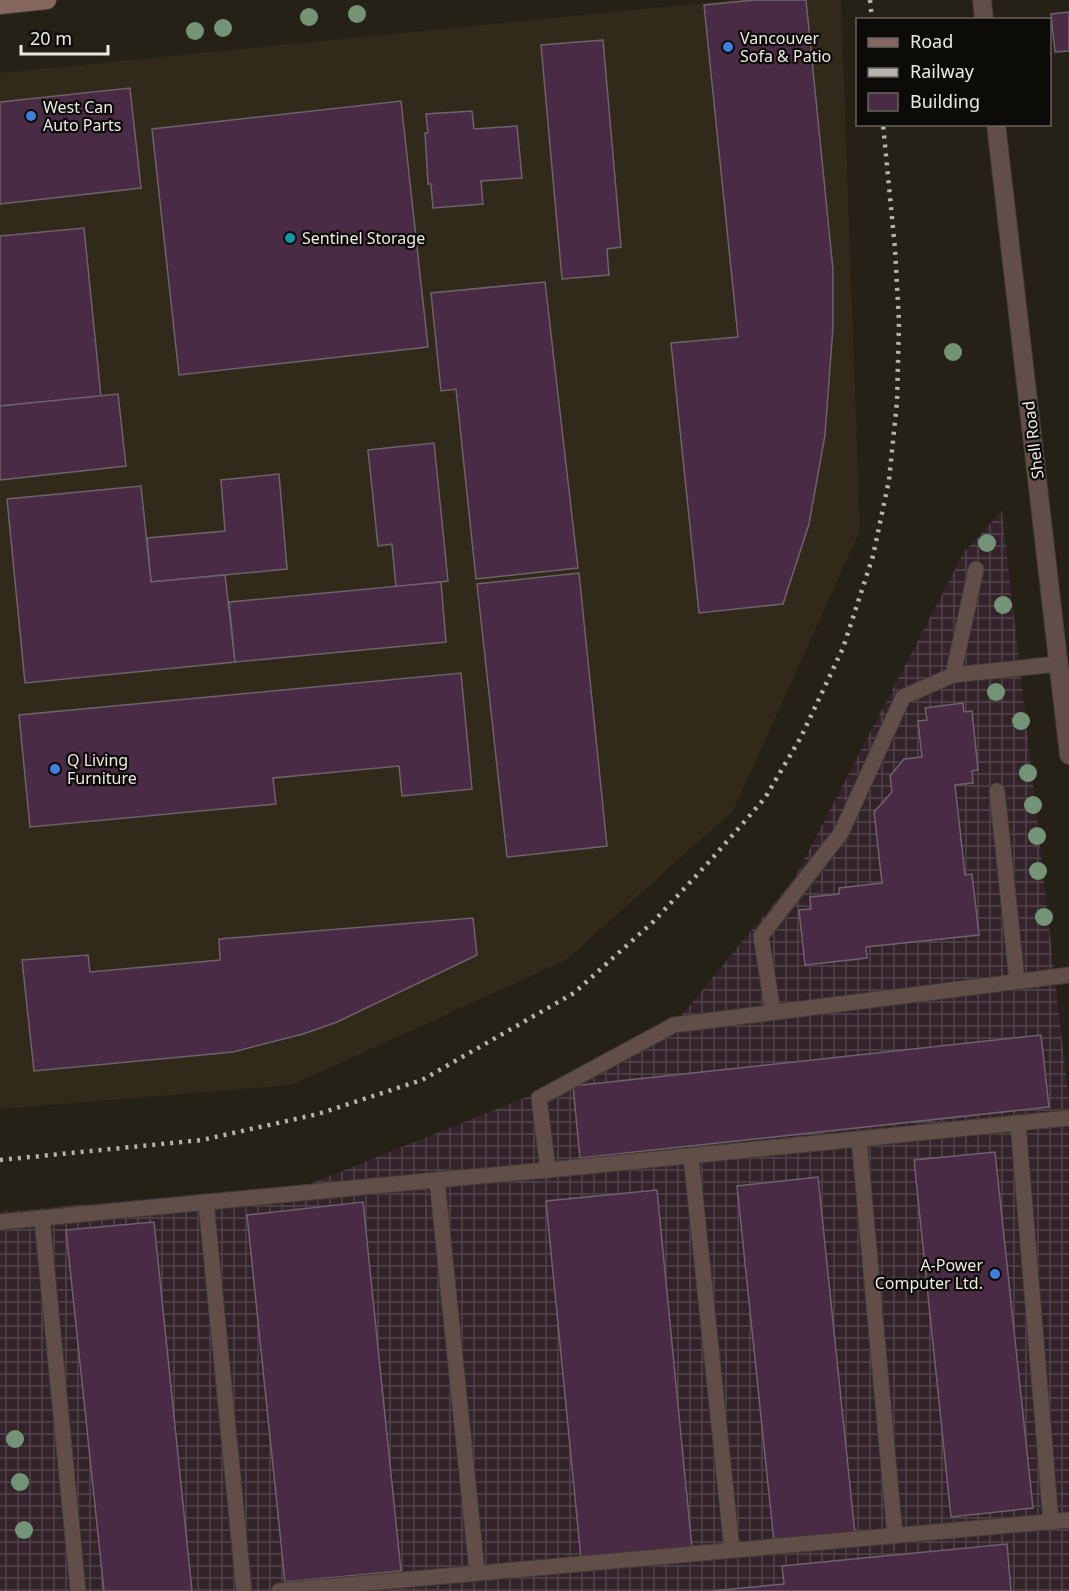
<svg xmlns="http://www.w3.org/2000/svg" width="1069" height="1591" viewBox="0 0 1069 1591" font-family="'Noto Sans',sans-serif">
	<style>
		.built { fill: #312a1a }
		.industrial { fill: url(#industrial-grid) }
		.building { fill: #492b46; stroke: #6d626b; stroke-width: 1.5 }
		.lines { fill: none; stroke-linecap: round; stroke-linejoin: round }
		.service-casing { stroke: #413d34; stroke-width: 17 }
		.tertiary-casing { stroke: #413d34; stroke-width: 20 }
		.secondary-casing { stroke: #413d34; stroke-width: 20 }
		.service { stroke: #614e49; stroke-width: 15 }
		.tertiary { stroke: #614e49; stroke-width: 18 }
		.secondary { stroke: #85675f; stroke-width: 18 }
		.rail { stroke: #b6b3ab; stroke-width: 4.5; stroke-dasharray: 3 6; stroke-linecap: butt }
		.tree { fill: #739477 }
		.shop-dot { fill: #3f7fe0; stroke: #0d0b07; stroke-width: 2 }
		.culture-dot { fill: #0f9aa8; stroke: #0d0b07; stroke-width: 2 }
		.labels { text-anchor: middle; stroke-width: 4.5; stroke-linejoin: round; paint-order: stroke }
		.poi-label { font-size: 16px; fill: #edeae3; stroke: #0d0b07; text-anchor: start }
		.street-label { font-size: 16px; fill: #edeae3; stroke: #0d0b07 }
	</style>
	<defs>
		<pattern id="industrial-grid" width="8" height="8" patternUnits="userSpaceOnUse" patternTransform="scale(1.5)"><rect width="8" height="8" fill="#34232b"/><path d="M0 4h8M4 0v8" fill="none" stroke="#52434a"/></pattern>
	</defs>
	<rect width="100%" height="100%" fill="#252117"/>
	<polygon class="built" points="734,0 841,0 860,531 733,811 566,960 292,1085 0,1109 0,73"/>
	<polygon class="industrial" points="1002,511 1069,1102 1069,1591 0,1591 0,1212 310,1184 529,1096 680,1017 794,879 964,552"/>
	<g class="building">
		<polygon points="754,0 806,0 833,270 833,327 825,435 809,524 783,604 699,613 671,343 738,337 704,5"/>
		<polygon points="1069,12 1069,51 1055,52 1051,14"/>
		<polygon points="603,40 621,247 607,249 609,275 562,279 541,45"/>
		<polygon points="130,88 141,188 0,204 0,102"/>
		<polygon points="401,101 428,347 179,375 152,129"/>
		<polygon points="472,111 474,129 517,126 522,178 481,181 483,204 433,208 431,184 428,184 425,133 428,133 426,114"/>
		<polygon points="84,228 101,397 0,406 0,236"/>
		<polygon points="545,282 578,568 476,579 456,389 441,391 431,293"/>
		<polygon points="118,394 126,466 0,480 0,406"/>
		<polygon points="434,443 448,581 396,587 392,544 378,546 368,450"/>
		<polygon points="279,474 287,569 151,582 147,538 225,531 221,480"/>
		<polygon points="141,486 151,582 225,575 235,662 25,683 7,499"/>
		<polygon points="579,573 607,846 507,857 477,584"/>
		<polygon points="441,582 446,642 235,662 229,602"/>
		<polygon points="461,673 472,789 402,796 399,766 273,778 276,804 30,827 19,715"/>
		<polygon points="963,703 964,712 972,711 978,770 972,771 973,783 955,785 965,875 972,874 979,935 866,947 867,958 805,965 799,910 811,909 810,897 839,894 839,888 882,883 874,812 892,792 890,776 904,759 922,757 918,721 927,720 925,708"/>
		<polygon points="473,918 477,955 337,1022 303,1034 233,1052 34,1071 22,960 88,955 90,972 220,960 219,939"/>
		<polygon points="1041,1035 1049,1107 580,1158 573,1086"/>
		<polygon points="995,1152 1033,1508 951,1517 914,1160"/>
		<polygon points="818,1177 855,1534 774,1542 737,1186"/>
		<polygon points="657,1190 692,1548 581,1559 546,1201"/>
		<polygon points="363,1202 401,1571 285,1582 247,1215"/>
		<polygon points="154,1222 192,1591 104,1591 66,1230"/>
		<polygon points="1007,1544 1011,1591 711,1591 784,1584 782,1566"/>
	</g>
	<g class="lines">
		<g class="service-casing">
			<g id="service">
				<polyline points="976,569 953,675 1058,664"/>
				<polyline points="997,791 1017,981"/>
				<polyline points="773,1012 761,936 841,833 903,697 953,675"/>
				<polyline points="1018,1123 1069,1118"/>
				<polyline points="859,1139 895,1536"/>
				<polyline points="691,1156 732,1550"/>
				<polyline points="437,1180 548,1170"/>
				<polyline points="206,1202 244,1591"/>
				<polyline points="42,1219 78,1591"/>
				<polyline points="0,1222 437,1180 477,1572"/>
				<polyline points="1051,1522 1018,1123 548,1170 539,1098 674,1025 1069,975"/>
				<polyline points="279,1591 1069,1520"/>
			</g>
		</g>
		<g class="tertiary-casing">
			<g id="tertiary">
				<polyline points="982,0 984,20"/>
				<polyline points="996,124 1069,755"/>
			</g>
		</g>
		<g class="secondary-casing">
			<polyline id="secondary" points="0,5 47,0"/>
		</g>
		<use href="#service" class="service"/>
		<use href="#tertiary" class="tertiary"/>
		<use href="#secondary" class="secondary"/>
		<g class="rail">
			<polyline points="870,0 872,20"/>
			<polyline points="0,1160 202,1140 318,1114 422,1080 574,993 653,922 709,862 765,798 801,737 843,648 873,556 889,480 897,402 899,322 895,249 883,124"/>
		</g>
	</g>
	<g class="tree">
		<circle cx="357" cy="14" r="9"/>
		<circle cx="309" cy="17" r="9"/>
		<circle cx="223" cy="28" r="9"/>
		<circle cx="195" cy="31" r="9"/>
		<circle cx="953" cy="352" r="9"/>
		<circle cx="987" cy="543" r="9"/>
		<circle cx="1003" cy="605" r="9"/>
		<circle cx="996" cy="692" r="9"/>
		<circle cx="1021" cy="721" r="9"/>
		<circle cx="1028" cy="773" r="9"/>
		<circle cx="1033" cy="805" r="9"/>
		<circle cx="1037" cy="836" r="9"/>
		<circle cx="1038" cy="871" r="9"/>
		<circle cx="1044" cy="917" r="9"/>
		<circle cx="15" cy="1439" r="9"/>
		<circle cx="20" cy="1482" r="9"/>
		<circle cx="24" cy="1530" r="9"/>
	</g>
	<g class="shop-dot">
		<circle cx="728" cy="47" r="6"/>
		<circle cx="31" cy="116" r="6"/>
		<circle cx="55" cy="769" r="6"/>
		<circle cx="995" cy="1274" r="6"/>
	</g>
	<circle class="culture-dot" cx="290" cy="238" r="6"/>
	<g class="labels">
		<g class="poi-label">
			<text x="740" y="44">Vancouver<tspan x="740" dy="18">Sofa &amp; Patio</tspan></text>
			<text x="43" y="113">West Can<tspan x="43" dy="18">Auto Parts</tspan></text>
			<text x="302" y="244">Sentinel Storage</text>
			<text x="67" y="766">Q Living<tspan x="67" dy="18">Furniture</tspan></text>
			<text x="983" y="1271" text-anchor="end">A-Power<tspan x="983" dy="18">Computer Ltd.</tspan></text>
		</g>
		<g class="street-label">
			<text transform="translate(1033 440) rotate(-97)" y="6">Shell Road</text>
		</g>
	</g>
	<rect x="856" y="18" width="195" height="108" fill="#0d0b07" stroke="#67645f" stroke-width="1.5"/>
	<rect x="868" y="38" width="30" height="9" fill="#85675f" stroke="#67645f" stroke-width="1.5"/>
	<text x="910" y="48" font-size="18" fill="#edeae3">Road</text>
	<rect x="868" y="68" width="30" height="9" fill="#b6b3ab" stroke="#67645f" stroke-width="1.5"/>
	<text x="910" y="78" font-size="18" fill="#edeae3">Railway</text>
	<rect x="868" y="93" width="30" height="18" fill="#492b46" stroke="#67645f" stroke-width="1.5"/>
	<text x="910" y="108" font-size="18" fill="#edeae3">Building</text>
	<path d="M21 45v9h87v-9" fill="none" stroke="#edeae3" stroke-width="3"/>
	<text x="30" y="45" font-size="18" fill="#edeae3" stroke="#0d0b07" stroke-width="4.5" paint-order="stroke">20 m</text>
</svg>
